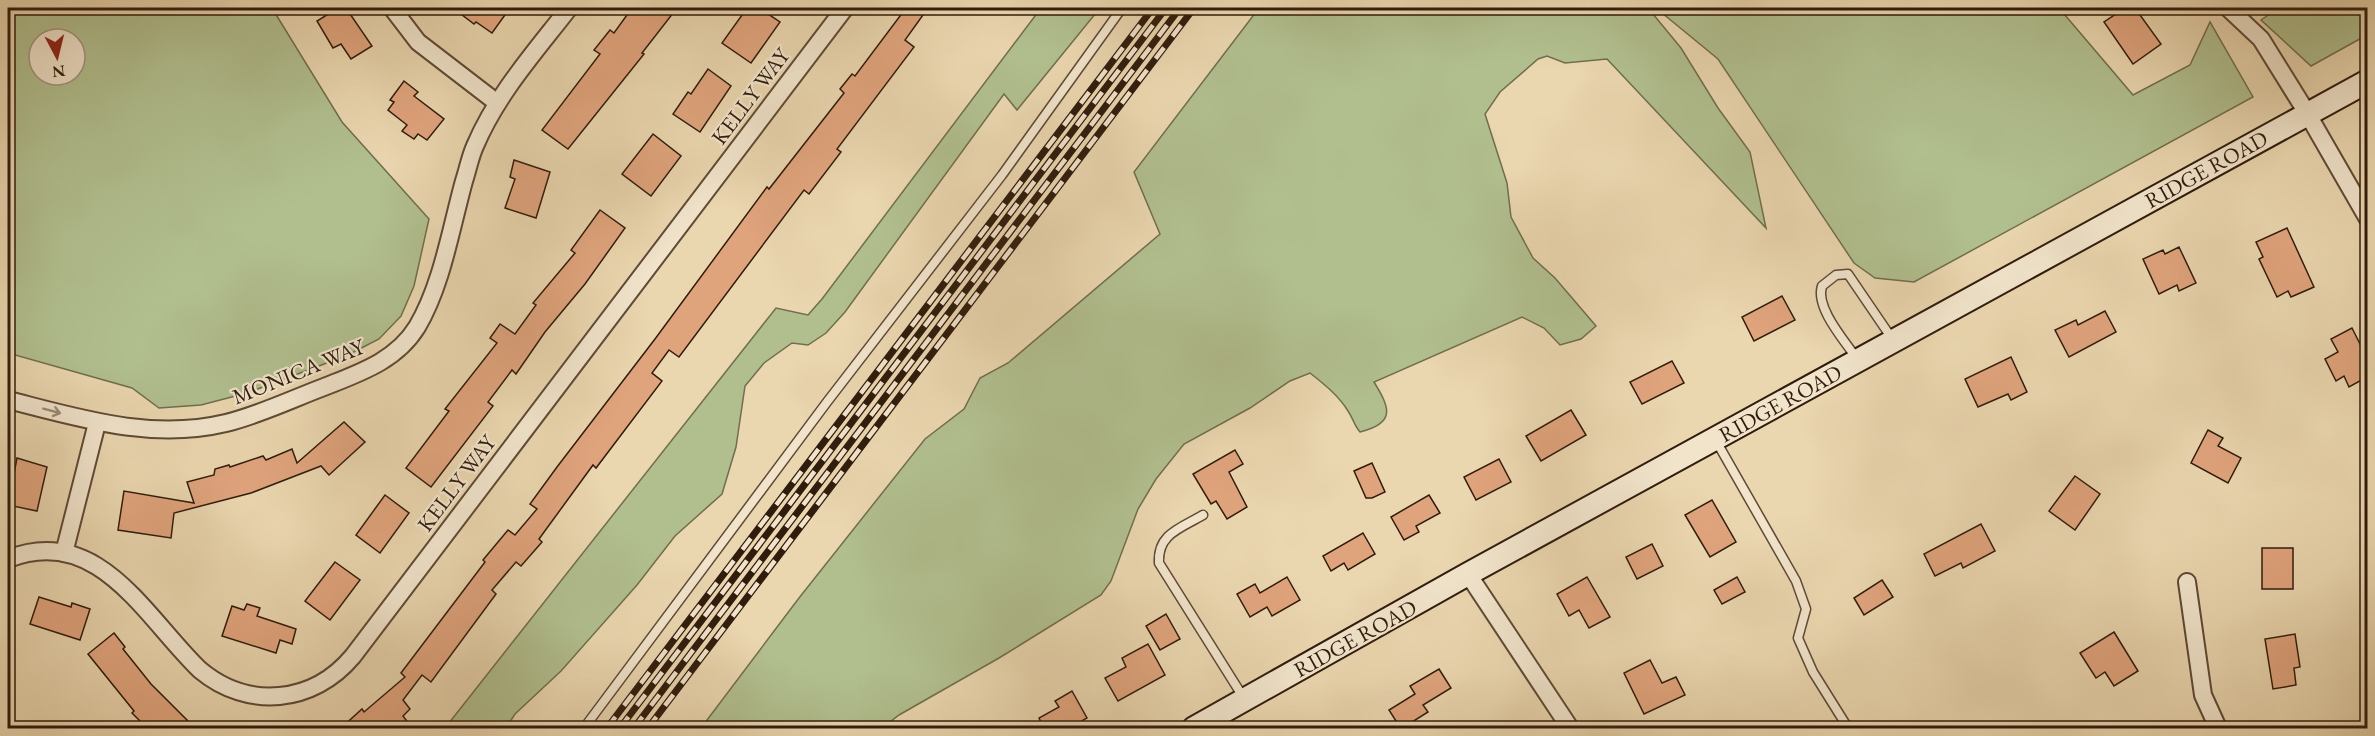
<svg xmlns="http://www.w3.org/2000/svg" width="2375" height="736" viewBox="0 0 2375 736" font-family="'EB Garamond',serif">
	<style>
		.green { fill: #b1bf8f; stroke: #706e4e; stroke-width: 1.5; fill-rule: evenodd }
		.building { fill: #e0a47d; stroke: #301c0d; stroke-width: 1.5 }
		.lines { fill: none; stroke-linecap: round; stroke-linejoin: round }
		.lane-casing { stroke: #5e4a36; stroke-width: 11 }
		.street-casing { stroke: #5e4a36; stroke-width: 20 }
		.secondary-casing { stroke: #301c0d; stroke-width: 26 }
		.lane { stroke: #f1e4cb; stroke-width: 8 }
		.street { stroke: #f1e4cb; stroke-width: 16 }
		.secondary { stroke: #f1e4cb; stroke-width: 22 }
		.rail-casing { stroke: #301c0d; stroke-width: 7 }
		.rail { stroke: #f1e4cb; stroke-width: 4.5; stroke-dasharray: 14; stroke-linecap: butt }
		.oneway { stroke: #9a8a76 }
		.labels { text-anchor: middle; stroke-width: 4.5; stroke-linejoin: round; paint-order: stroke }
		.street-label { font-size: 22px; fill: #301c0d; stroke: #f1e4cb }
	</style>
	<rect width="100%" height="100%" fill="#ead6af"/>
	<filter id="stains"><feTurbulence type="fractalNoise" baseFrequency=".00333" numOctaves="4"/><feColorMatrix values="0 0 0 0 .2 0 0 0 0 .09 0 0 0 0 .02 0 0 0 .5 -.17"/></filter>
	<radialGradient id="worn" r=".72"><stop offset=".6" stop-color="#630" stop-opacity="0"/><stop offset="1" stop-color="#630" stop-opacity=".3"/></radialGradient>
	<g class="green">
		<path d="M8 8H272L342 122 429 219 414 286 401 316 379 339 348 355 247 393 201 405 159 408 132 388 8 353ZM39 39H75V75H39Z"/>
		<polygon points="1041,8 1100,8 1017,110 1004,94 845,312 826,333 808,345 792,343 764,363 745,386 736,447 722,494 675,536 637,585 561,671 515,714 506,728 445,728 776,308 808,315 822,299"/>
		<path d="M1259 8H1648L1681 48 1718 108 1750 152 1766 228 1607 59 1565 63 1547 56 1538 59 1500 92 1485 114 1507 183 1511 217 1533 258 1555 278 1596 326 1581 339 1560 345 1544 328 1522 317 1374 382C1390 408 1396 423 1360 432 1354 425 1353 418 1348 411 1339 396 1324 384 1310 373L1290 381 1250 408 1184 444 1156 479 1138 509 1111 581 1101 595 999 658 899 715 882 728H701L799 598 925 439 964 409 980 378 1008 363 1160 234 1134 172Z"/>
		<polygon points="1656,8 2059,8 2133,95 2190,65 2210,22 2253,97 1914,282 1875,278 1854,263 1718,59"/>
		<polygon points="2279,8 2367,8 2367,35 2311,66 2261,20"/>
	</g>
	<g class="building">
		<polygon points="338,8 346,8 372,46 351,59 341,44 333,48 317,21"/>
		<polygon points="453,8 510,8 492,33 476,22 474,24"/>
		<polygon points="632,8 677,8 642,53 644,54 568,149 542,130 600,54 594,50 610,30 614,33"/>
		<polygon points="747,8 759,8 780,22 751,63 722,43"/>
		<polygon points="906,8 928,8 905,40 914,47 837,149 841,152 809,194 804,190 679,357 669,350 652,373 662,381 596,468 593,465 539,539 542,542 521,566 516,562 492,590 496,594 431,682 422,675 403,700 410,709 403,716 413,729 340,729 362,709 364,712 405,677 401,673 485,562 483,560 508,530 515,535 537,509 530,504 557,467 655,339 767,187 769,189 844,93 840,89 852,74 855,76"/>
		<polygon points="2125,8 2135,8 2161,44 2133,64 2104,22"/>
		<polygon points="708,69 731,86 700,132 673,114 688,92 691,94"/>
		<polygon points="404,81 418,92 414,96 444,119 427,140 418,134 414,139 402,131 407,125 388,110 394,102 390,100"/>
		<polygon points="653,134 681,156 651,196 622,174"/>
		<polygon points="514,160 550,172 536,218 505,208 515,179 510,177"/>
		<polygon points="600,210 625,228 585,284 545,332 516,374 512,370 488,402 493,406 431,487 406,468 449,411 445,409 497,343 490,338 500,324 515,334 536,305 533,303 575,253 571,250"/>
		<polygon points="2287,228 2314,287 2291,297 2288,291 2277,297 2259,259 2263,257 2256,242"/>
		<polygon points="2179,247 2196,283 2179,291 2177,285 2159,294 2143,259 2163,250 2165,254"/>
		<polygon points="1782,296 1795,320 1754,341 1742,317"/>
		<polygon points="2105,311 2116,332 2069,357 2055,330 2076,320 2078,325"/>
		<polygon points="2352,328 2367,358 2367,377 2349,387 2344,376 2336,381 2325,359 2338,352 2331,339"/>
		<polygon points="2011,357 2027,392 2011,400 2008,394 1978,407 1965,379"/>
		<polygon points="1672,361 1684,383 1642,404 1630,382"/>
		<polygon points="1571,410 1586,435 1541,461 1526,436"/>
		<polygon points="344,422 365,442 329,475 321,466 251,493 174,513 171,538 118,530 124,491 194,503 187,482 214,475 215,469 229,465 230,467 263,456 266,460 292,449 297,463"/>
		<polygon points="2208,430 2223,438 2218,446 2241,458 2228,483 2191,463"/>
		<polygon points="1235,450 1243,464 1229,472 1247,507 1227,519 1216,501 1211,504 1193,474"/>
		<polygon points="17,458 47,467 37,511 8,505"/>
		<polygon points="1499,459 1511,482 1476,500 1464,477"/>
		<polygon points="1372,463 1385,492 1372,498 1366,498 1354,471"/>
		<polygon points="2075,476 2100,494 2075,530 2049,511"/>
		<polygon points="385,495 409,513 380,553 356,535"/>
		<polygon points="1429,495 1440,513 1416,526 1419,532 1404,540 1391,517"/>
		<polygon points="1712,500 1736,542 1710,557 1685,515"/>
		<polygon points="1981,524 1995,551 1963,568 1961,563 1935,576 1924,554"/>
		<polygon points="1363,533 1375,554 1348,570 1344,563 1331,571 1323,556"/>
		<polygon points="1652,544 1663,566 1637,579 1626,557"/>
		<rect x="2262" y="548" width="31" height="41"/>
		<polygon points="335,562 360,580 330,620 305,601"/>
		<polygon points="1287,577 1300,600 1272,616 1267,607 1250,617 1237,594 1255,584 1260,593"/>
		<polygon points="1587,577 1610,617 1589,628 1579,610 1569,616 1557,594"/>
		<polygon points="1737,577 1745,592 1722,604 1714,590"/>
		<polygon points="1882,580 1893,597 1864,615 1854,598"/>
		<polygon points="39,597 71,607 72,603 90,609 80,640 30,624"/>
		<polygon points="247,604 260,608 257,616 296,629 292,644 280,640 276,653 222,636 232,606 244,610"/>
		<polygon points="1166,614 1180,639 1160,650 1146,626"/>
		<polygon points="2114,632 2138,671 2114,686 2105,672 2096,678 2080,653"/>
		<polygon points="114,633 125,647 123,649 151,684 196,729 148,729 132,713 134,711 88,654"/>
		<polygon points="2295,634 2300,667 2294,668 2296,685 2273,689 2265,639"/>
		<polygon points="1148,644 1165,675 1118,701 1105,678 1126,667 1122,658"/>
		<polygon points="1650,660 1662,683 1676,677 1685,695 1644,714 1624,673"/>
		<polygon points="1439,669 1451,688 1423,705 1428,712 1401,729 1389,710 1415,694 1410,686"/>
		<polygon points="1072,691 1087,718 1068,729 1044,729 1039,718 1059,707 1055,701"/>
	</g>
	<g class="lines">
		<g class="lane-casing">
			<g id="lane">
				<path d="M1857 359C1845 341 1815 308 1822 286L1836 275 1848 274 1893 340"/>
				<polyline points="1715,439 1796,581 1806,609 1798,638 1813,672 1848,728"/>
				<path d="M1203 515C1181 528 1157 534 1159 563L1245 700"/>
				<polyline points="584,728 827,402 1002,175 1122,8"/>
			</g>
		</g>
		<g class="street-casing">
			<g id="street">
				<polyline points="392,8 418,42 496,102"/>
				<polyline points="2228,8 2261,39 2307,113 2368,219"/>
				<path d="M8 400C79 418 151 441 226 423 259 415 292 399 324 387 359 373 396 361 417 327 442 285 451 228 464 181 468 169 470 157 475 146 497 94 535 52 569 8"/>
				<polyline points="64,553 97,423"/>
				<path d="M8 559C98 523 145 617 200 670 248 710 313 704 353 656L845 8"/>
				<polyline points="1468,574 1570,728"/>
				<polyline points="2187,582 2203,695 2218,728"/>
			</g>
		</g>
		<g class="secondary-casing">
			<polyline id="secondary" points="1194,728 1468,574 2368,81"/>
		</g>
		<use href="#lane" class="lane"/>
		<use href="#street" class="street"/>
		<use href="#secondary" class="secondary"/>
		<g class="rail-casing">
			<g id="rail">
				<polyline points="607,728 1153,8"/>
				<polyline points="620,728 1166,8"/>
				<polyline points="634,728 1180,8"/>
				<polyline points="648,728 1194,8"/>
			</g>
		</g>
		<use href="#rail" class="rail"/>
	</g>
	<defs><path id="oneway-shaft" d="M-6 0H5M1.5-3L5.5 0L1.5 3" fill="none" stroke-width="1.6" stroke-linecap="round" stroke-linejoin="round" transform="scale(1.5)"/></defs>
	<use class="oneway" href="#oneway-shaft" transform="translate(52 411) rotate(15)"/>
	<g class="labels">
		<g class="street-label">
			<text transform="translate(750 96) rotate(-53)" y="8">KELLY WAY</text>
			<text transform="translate(2206 169) rotate(-29)" y="8">RIDGE ROAD</text>
			<text transform="translate(298 371) rotate(-22)" y="8">MONICA WAY</text>
			<text transform="translate(1780 403) rotate(-29)" y="8">RIDGE ROAD</text>
			<text transform="translate(456 483) rotate(-53)" y="8">KELLY WAY</text>
			<text transform="translate(1355 638) rotate(-29)" y="8">RIDGE ROAD</text>
		</g>
	</g>
	<rect width="2375" height="736" fill="none" stroke="#ead6af" stroke-width="30"/>
	<rect x="9" y="9" width="2357" height="718" fill="none" stroke="#301c0d" stroke-width="3"/>
	<rect x="15" y="15" width="2345" height="706" fill="none" stroke="#301c0d" stroke-width="1.5"/>
	<g transform="translate(57 57) rotate(173)"><circle r="28" fill="#f1e4cb" stroke="#a4947f" stroke-width="1.5"/>
	<path d="M0-4.5L10 22L0 15L-10 22Z" fill="#8f2418"/>
	<text y="-9" font-size="16" font-weight="bold" text-anchor="middle" fill="#301c0d">N</text>
	</g>
	<rect width="100%" height="100%" filter="url(#stains)"/>
	<rect width="100%" height="100%" fill="url(#worn)"/>
</svg>
